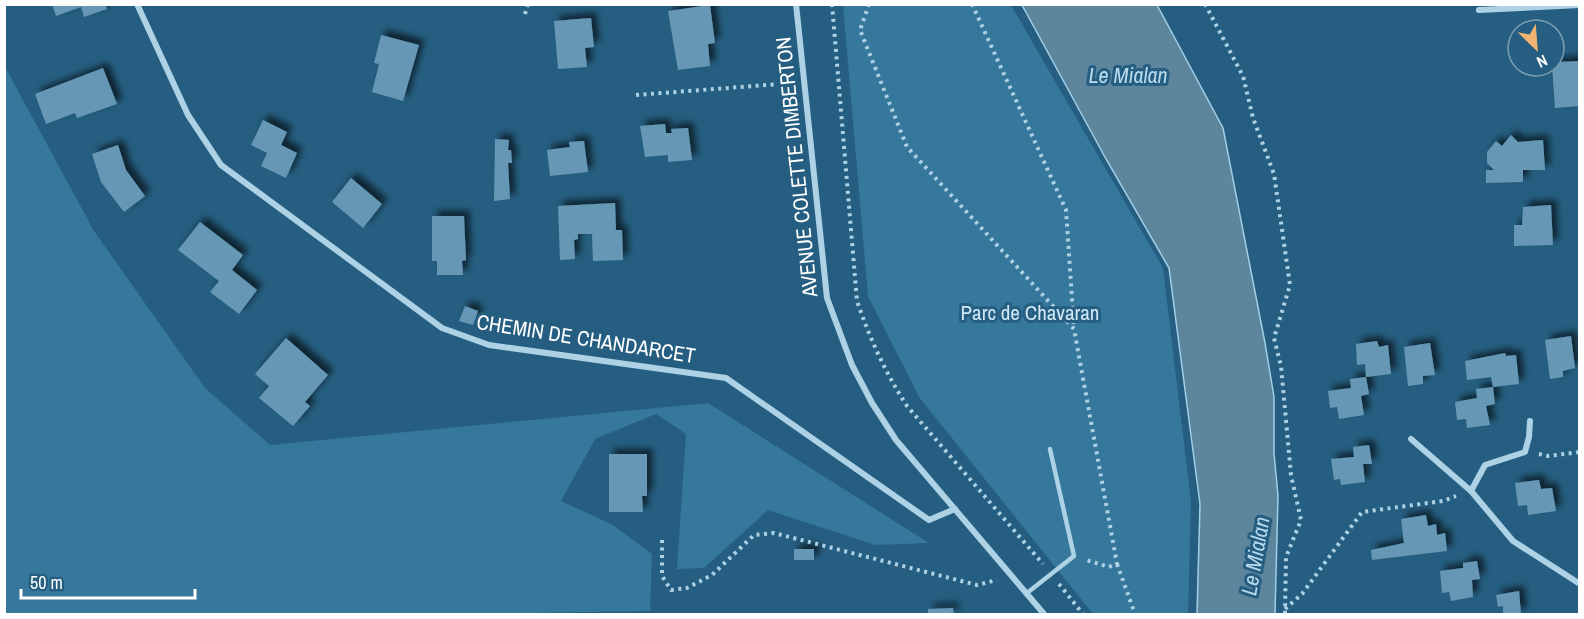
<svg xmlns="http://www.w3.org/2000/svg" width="1584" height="619" viewBox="0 0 1584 619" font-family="'Archivo Narrow',sans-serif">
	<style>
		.green { fill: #36779c }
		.water { fill: #5d869d; stroke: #a1cfe7; stroke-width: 1.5 }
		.building { fill: #6698b5; filter: url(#shadow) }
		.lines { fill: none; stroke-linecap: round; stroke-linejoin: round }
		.path { stroke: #add2e6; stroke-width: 4; stroke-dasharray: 3 4.5; stroke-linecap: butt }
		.lane { stroke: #add2e6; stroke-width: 4.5 }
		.street { stroke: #add2e6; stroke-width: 6 }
		.labels { text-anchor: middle; stroke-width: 6; stroke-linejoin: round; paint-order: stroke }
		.street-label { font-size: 21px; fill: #fff; stroke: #255e80 }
		.park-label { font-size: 21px; fill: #d0e8f5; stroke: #255e80 }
		.water-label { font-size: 22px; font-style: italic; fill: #b8dbee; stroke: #255e80 }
	</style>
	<defs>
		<filter id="shadow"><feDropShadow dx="5.5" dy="-5.5" stdDeviation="3" flood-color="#0009"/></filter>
	</defs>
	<rect width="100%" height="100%" fill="#255e80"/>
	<g class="green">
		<polygon points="843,5 1011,5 1163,268 1191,502 1188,614 1093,614 919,397 868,296"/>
		<polygon points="4,65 94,231 205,388 270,445 708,403 929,543 875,545 768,510 704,568 677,569 686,434 656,414 595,439 561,501 613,525 652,554 650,611 484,614 5,614"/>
	</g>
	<polygon class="water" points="1022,5 1157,5 1223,128 1265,343 1274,397 1274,453 1278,496 1275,614 1197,614 1200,504 1169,268 1106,159"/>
	<g class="building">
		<polygon points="52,4 105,4 107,9 84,17 81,7 56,16"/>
		<polygon points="710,5 715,43 708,44 710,66 678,70 668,11"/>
		<polygon points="591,18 594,47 585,48 587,67 558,69 554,21"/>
		<polygon points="381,35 419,45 403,101 372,92 379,64 374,63"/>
		<polygon points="1580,61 1580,106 1555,108 1552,66 1559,62"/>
		<polygon points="103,68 117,104 77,118 75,113 46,124 35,94"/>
		<polygon points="263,120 287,132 281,145 297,153 286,178 261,166 267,153 251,145"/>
		<polygon points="665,124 666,133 672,133 671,129 688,128 692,160 668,162 668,155 645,157 640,126"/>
		<polygon points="1511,135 1518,142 1543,140 1545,170 1523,170 1523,182 1486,183 1486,170 1494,170 1487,163 1487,152 1496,141 1502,146"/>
		<polygon points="495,139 509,140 508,150 511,150 512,163 508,163 510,199 494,201"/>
		<polygon points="584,141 588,172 550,176 547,150 570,147 569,142"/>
		<polygon points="118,145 126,170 145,196 124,212 101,182 92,154"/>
		<polygon points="351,178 382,204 363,228 332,202"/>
		<polygon points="615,203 616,230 622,230 623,260 593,261 592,234 578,234 578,239 574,240 575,259 560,260 558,206"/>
		<polygon points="1551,205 1553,245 1514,246 1514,225 1522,225 1523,207"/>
		<polygon points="432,216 464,216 466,260 462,261 463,275 437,275 437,261 432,261"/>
		<polygon points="200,222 243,255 232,270 257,290 239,314 210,292 219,281 178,250"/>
		<polygon points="465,306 478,311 473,325 459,321"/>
		<polygon points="1571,336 1575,368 1563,371 1563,377 1550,379 1545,340"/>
		<polygon points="286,338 328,375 305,402 310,406 293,426 259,398 269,386 255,374"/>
		<polygon points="1377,341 1379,347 1388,345 1391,374 1366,377 1365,364 1357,365 1356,344"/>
		<polygon points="1430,343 1435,375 1423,376 1423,384 1408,386 1404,347"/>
		<polygon points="1505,353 1506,356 1516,355 1519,384 1493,387 1491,377 1467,380 1465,361"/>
		<polygon points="1366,377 1369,394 1361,396 1364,415 1339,419 1337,407 1330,408 1328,391 1351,388 1350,379"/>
		<polygon points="1493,387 1495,404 1486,406 1490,425 1467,428 1466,419 1457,420 1455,402 1477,398 1476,389"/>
		<polygon points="1369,445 1372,464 1363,464 1365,482 1341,485 1340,479 1334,480 1331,459 1354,457 1353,447"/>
		<polygon points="609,454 647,454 647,496 642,496 643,512 609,512"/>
		<polygon points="1539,480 1541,489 1552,488 1556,511 1528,515 1527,505 1518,506 1515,483"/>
		<polygon points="1426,515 1428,526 1436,524 1437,535 1445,533 1447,551 1372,560 1371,550 1404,543 1401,519"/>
		<rect x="794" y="549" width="20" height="11"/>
		<polygon points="1477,561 1480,579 1472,580 1473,597 1451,601 1449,592 1442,593 1440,571 1463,568 1463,563"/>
		<polygon points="1519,591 1521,614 1503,614 1503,606 1498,607 1496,595"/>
		<polygon points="953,608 954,614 928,614 928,609"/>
	</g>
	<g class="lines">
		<g class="path">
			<path d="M832 4 857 301C870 339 885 372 907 406L1043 564"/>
			<polyline points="869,4 860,30 907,147 1074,329 1117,564 1109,567 1086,560"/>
			<polyline points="972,4 1066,210 1074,328"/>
			<polyline points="1205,4 1243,76 1253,118 1274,174 1290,285 1274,338 1281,366 1291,475 1301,520 1286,557 1285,614"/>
			<polyline points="525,14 528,4"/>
			<polyline points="636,95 793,83"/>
			<polyline points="1539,454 1548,456 1580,452"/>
			<polyline points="662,540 662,576 671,590 687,588 712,575 754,535 774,533 977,585 997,580"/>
			<polyline points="1117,564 1135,614"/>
			<polyline points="1059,584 1083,614"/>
			<polyline points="1285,609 1302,594 1362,512 1443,501 1456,496"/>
		</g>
		<polyline class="lane" points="1027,593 1074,556 1050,449"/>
		<g class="street">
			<polyline points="137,4 188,115 221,165 442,328 489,345 726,378 929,520 955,509"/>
			<polyline points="796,4 827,298 852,365 872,403 896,440 1044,614"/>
			<polyline points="1479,10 1580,5"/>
			<polyline points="1411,439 1471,491 1513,541 1580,584"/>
			<polyline points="1471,491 1485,465 1525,452 1529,437 1530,421"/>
		</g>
	</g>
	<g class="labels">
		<g class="street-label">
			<text transform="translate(797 167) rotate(-96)" y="7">AVENUE COLETTE DIMBERTON</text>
			<text transform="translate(586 339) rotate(9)" y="7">CHEMIN DE CHANDARCET</text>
		</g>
		<g class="park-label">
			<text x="1030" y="320">Parc de Chavaran</text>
		</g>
		<g class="water-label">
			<text x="1128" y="83">Le Mialan</text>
			<text transform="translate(1255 556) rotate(-80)" y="8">Le Mialan</text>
		</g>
	</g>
	<rect width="1584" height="619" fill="none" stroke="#ffffff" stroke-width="12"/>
	<g transform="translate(1536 48) rotate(155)"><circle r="28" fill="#255e80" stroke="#7c9eb3" stroke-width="1.5"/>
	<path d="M0-4.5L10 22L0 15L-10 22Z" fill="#f0b371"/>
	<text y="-9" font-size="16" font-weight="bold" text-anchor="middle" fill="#ffffff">N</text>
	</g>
	<path d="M21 589v9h174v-9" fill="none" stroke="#ffffff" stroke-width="3"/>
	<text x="30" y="589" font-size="18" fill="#ffffff" stroke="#255e80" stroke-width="4.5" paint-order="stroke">50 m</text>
</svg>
